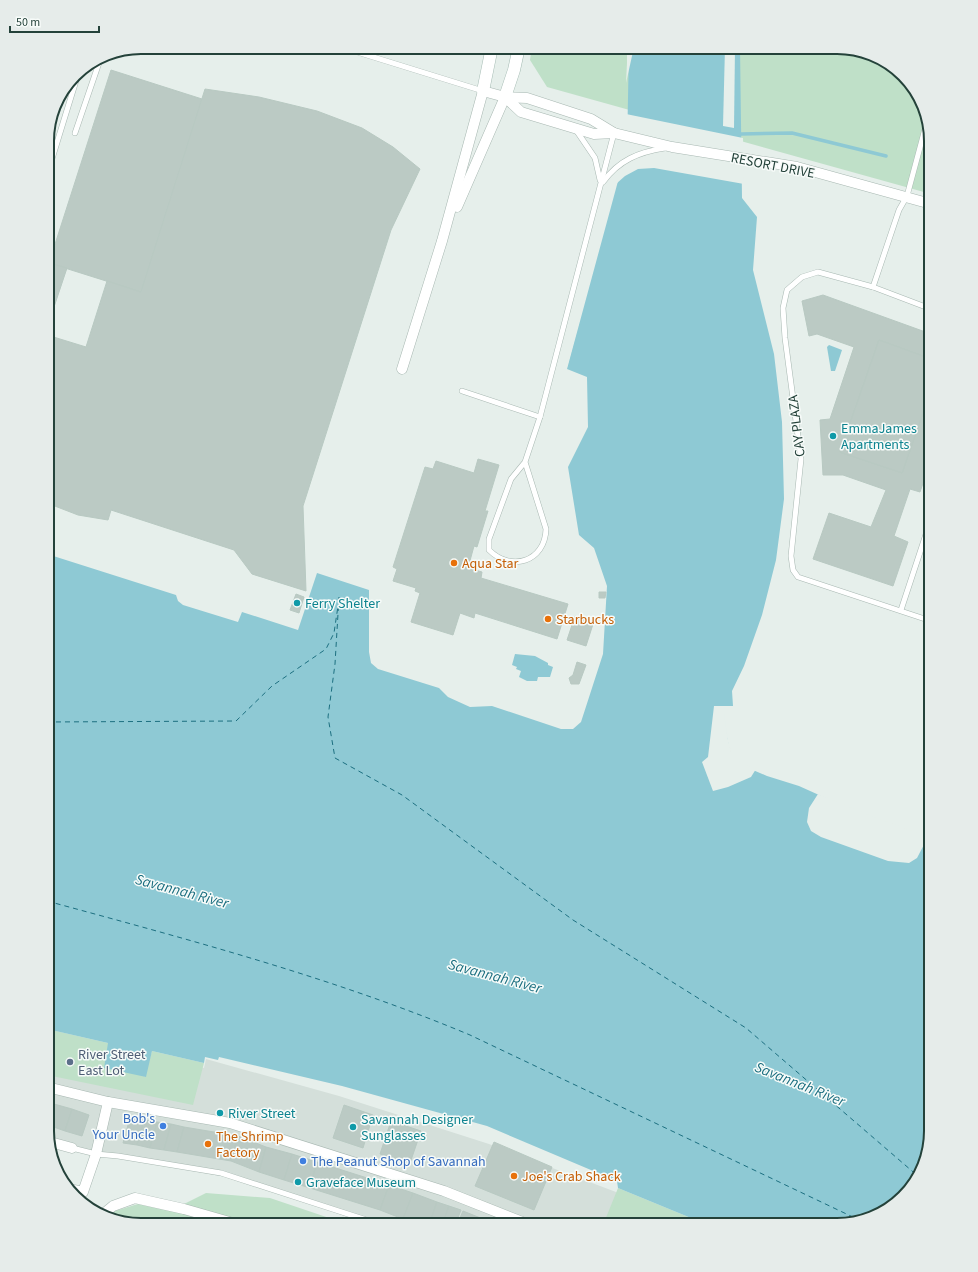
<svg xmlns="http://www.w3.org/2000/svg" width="978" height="1272" viewBox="0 0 978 1272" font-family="'Source Sans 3',sans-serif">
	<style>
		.built { fill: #d4dfda }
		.green { fill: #bfe0c8 }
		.water { fill: #8ec9d4 }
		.pier { fill: #e6efeb }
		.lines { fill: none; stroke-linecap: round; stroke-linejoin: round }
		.stream { stroke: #8ec9d4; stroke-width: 3.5 }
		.ferry { stroke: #1c6f80; stroke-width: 1; stroke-dasharray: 5 4; stroke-linecap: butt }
		.building { fill: #bbcac4; stroke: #b8c9c2 }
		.lane-casing { stroke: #a8b8b2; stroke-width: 6 }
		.street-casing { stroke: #a8b8b2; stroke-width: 11 }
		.secondary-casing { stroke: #a4bbb3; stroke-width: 13 }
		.lane { stroke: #fff; stroke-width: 5 }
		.street { stroke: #fff; stroke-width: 10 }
		.secondary { stroke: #fff; stroke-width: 12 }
		.culture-dot { fill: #0f9aa8; stroke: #f7fbf9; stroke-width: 1.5 }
		.food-dot { fill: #e8710a; stroke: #f7fbf9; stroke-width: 1.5 }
		.service-dot { fill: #5c6f8a; stroke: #f7fbf9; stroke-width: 1.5 }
		.shop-dot { fill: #3f7fe0; stroke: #f7fbf9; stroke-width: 1.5 }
		.labels { text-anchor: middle; stroke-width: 3; stroke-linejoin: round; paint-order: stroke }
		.street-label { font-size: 14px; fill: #24423a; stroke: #f7fbf9 }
		.culture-label { font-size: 14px; fill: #0d838f; stroke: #f7fbf9; text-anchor: start }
		.food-label { font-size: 14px; fill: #c56008; stroke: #f7fbf9; text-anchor: start }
		.service-label { font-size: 14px; fill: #4e5e75; stroke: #f7fbf9; text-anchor: start }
		.shop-label { font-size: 14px; fill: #366cbe; stroke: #f7fbf9; text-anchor: end }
		.water-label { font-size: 15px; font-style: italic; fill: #1c6f80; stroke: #f7fbf9 }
		.rim { fill: none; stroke: #24423a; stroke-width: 2 }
	</style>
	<rect width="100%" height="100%" fill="#e6efeb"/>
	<polygon class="built" points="47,1029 204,1068 206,1059 339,1096 489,1144 616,1192 628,1209 667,1225 370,1225 247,1181 107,1155 49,1139 47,1131"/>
	<g class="green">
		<polygon points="532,47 843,47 884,60 915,89 931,141 931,194 547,87 530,60"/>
		<polygon points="47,1029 108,1043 145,1077 152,1051 204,1063 193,1105 47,1075"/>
		<polygon points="618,1188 708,1225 603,1225"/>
		<polygon points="206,1193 270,1198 350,1225 141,1225 108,1216 115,1211 138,1204 170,1211"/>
	</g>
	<g class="water">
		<polygon points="629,47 740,47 742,198 757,217 753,270 774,354 782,422 784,499 776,560 762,615 744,666 732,691 733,706 722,713 732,761 767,776 799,786 868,817 931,840 931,1131 919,1178 889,1209 837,1225 708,1225 618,1188 617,1181 487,1126 342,1086 219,1057 218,1060 205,1057 204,1063 152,1051 146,1077 104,1068 108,1043 47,1029 47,554 176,595 178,601 183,605 238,622 242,612 298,630 317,573 369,590 369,652 371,663 378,669 439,688 448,697 470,707 492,706 561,729 573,729 581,722 603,654 607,586 594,548 579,535 568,467 588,427 587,377 567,369 627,148"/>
		<polygon points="829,345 842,350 835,371 831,371 827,347"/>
		<polygon points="515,654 535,656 548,663 548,665 553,667 550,677 538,677 537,681 527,681 519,677 521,671 516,669 517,667 512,665"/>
	</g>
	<g class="pier">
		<polygon points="627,47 634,47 626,83 627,63"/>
		<polygon points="725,47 735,47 734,128 723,126"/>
		<polygon points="626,114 743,138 744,184 654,168 638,169 625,176 616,184 566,371 565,369 625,148"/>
		<polygon points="714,706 733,706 734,708 724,714 728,740 733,759 756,769 751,777 728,787 713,791 702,762 708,757"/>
		<polygon points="818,794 869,815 928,837 917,858 909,863 888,861 821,837 811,831 807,822 809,808"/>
	</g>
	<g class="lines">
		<polyline class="stream" points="741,134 792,133 886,156"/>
		<g class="ferry">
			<polyline points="339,597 335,664 328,717 335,758 402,795 573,920 746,1028 919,1177"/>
			<polyline points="47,722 236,721 272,686 326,649 334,633 338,606"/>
			<path d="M47 901C190 940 334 978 470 1035L857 1219"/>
		</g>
	</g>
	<g class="building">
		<polygon points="111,70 202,99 141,292 49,263"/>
		<polygon points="205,89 259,97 317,111 362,128 393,147 420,169 391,230 303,506 306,591 252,574 234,550 111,510 108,520 78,515 47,503 47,335 86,347 107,281 141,292"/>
		<polygon points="49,263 67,268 47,328 47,268"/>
		<polygon points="823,295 931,334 931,359 879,340 840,452 902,473 931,390 931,460 920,492 910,489 894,536 908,542 893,586 813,559 829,513 871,527 886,490 843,475 823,475 820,420 830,419 854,347 817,334 809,336 802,301"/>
		<polygon points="879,340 931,359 931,390 902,473 840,452"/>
		<polygon points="478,459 499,465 485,511 488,511 477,547 474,546 468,568 482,572 481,578 568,604 557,639 475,613 474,618 460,613 453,635 411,622 420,593 415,591 416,588 393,581 397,569 393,567 425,467 433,469 436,461 474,473"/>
		<polygon points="599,592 606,592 605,598 599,598"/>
		<polygon points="296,594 304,597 299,613 290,610"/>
		<polygon points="575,616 594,621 586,646 567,640"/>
		<polygon points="577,662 586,665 579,684 571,684 569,678 573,675"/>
		<polygon points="47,1102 54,1104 48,1123 47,1123"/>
		<polygon points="54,1104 72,1109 65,1131 48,1125"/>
		<polygon points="344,1105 373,1115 363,1148 333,1138"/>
		<polygon points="72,1109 89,1115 82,1136 65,1131"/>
		<polygon points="130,1118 144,1120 137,1145 123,1143"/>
		<polygon points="144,1120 157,1122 150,1148 137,1145"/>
		<polygon points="391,1121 421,1131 410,1163 380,1154"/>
		<polygon points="157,1122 171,1124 164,1150 150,1148"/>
		<polygon points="171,1124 184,1127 177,1152 164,1150"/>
		<polygon points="184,1127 238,1136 231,1161 177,1152"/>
		<polygon points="238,1136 266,1147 259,1172 231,1161"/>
		<polygon points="494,1142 552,1167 534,1210 475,1186"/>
		<polygon points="266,1147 292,1154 284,1180 259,1172"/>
		<polygon points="292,1154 317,1162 310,1188 284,1180"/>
		<polygon points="317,1162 389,1185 380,1210 310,1188"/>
		<polygon points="389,1185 413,1193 403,1219 380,1210"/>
		<polygon points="413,1193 437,1202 429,1225 420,1225 403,1219"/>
		<polygon points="437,1202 449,1206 442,1225 429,1225"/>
		<polygon points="449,1206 461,1210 455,1225 442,1225"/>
		<polygon points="463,1211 483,1219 481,1225 457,1225"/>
		<polygon points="489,1221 498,1225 487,1225"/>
	</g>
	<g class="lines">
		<g class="lane-casing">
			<g id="lane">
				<polyline points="341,47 483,91"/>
				<polyline points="576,130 595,158 600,180"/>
				<polyline points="75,133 101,57"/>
				<polyline points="47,175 79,71"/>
				<path d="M603 182C619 160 639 152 665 148"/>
				<polyline points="873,287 899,210 907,196 926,125"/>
				<polyline points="462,391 540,417"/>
				<path d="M525 462 546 529C545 562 511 572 489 550V539L511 479 525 462 540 417 614 133"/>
				<polyline points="901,610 931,519"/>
				<polyline points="931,621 798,577 793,570 791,556 801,459 785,338 783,308 787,290 802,277 818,272 873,287 931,309"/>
				<polyline points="72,1148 96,1154 118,1156 221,1173 382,1225"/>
			</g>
		</g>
		<g class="street-casing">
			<g id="street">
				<polyline points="505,97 521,112 594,134 614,133 672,147 797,167 931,204"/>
				<polyline points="457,207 505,97"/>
				<polyline points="402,369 442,241 483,91 505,97 527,98 591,119 614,133"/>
				<polyline points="47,1087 108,1102 230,1123 444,1191 530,1225"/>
				<polyline points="50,1142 72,1148"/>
				<polyline points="69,1189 83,1192 96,1154 108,1102"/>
				<polyline points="102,1215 113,1206 135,1198 184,1209 240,1225"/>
			</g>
		</g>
		<g class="secondary-casing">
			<g id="secondary">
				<polyline points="483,91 492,47"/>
				<polyline points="505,97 514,70 519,47"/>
			</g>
		</g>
		<use href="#lane" class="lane"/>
		<use href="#street" class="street"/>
		<use href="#secondary" class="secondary"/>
	</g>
	<g class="culture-dot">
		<circle cx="833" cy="436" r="4"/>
		<circle cx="297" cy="603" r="4"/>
		<circle cx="220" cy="1113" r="4"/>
		<circle cx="353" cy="1127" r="4"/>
		<circle cx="298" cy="1182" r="4"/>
	</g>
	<g class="food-dot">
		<circle cx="454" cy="563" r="4"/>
		<circle cx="548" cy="619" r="4"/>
		<circle cx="208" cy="1144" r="4"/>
		<circle cx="514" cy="1176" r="4"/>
	</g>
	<circle class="service-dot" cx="70" cy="1062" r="4"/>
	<g class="shop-dot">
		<circle cx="163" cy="1126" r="4"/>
		<circle cx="303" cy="1161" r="4"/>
	</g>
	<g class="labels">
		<g class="street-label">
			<text transform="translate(773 165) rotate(11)" y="5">RESORT DRIVE</text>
			<text transform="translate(796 426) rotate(-97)" y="5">CAY PLAZA</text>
		</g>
		<g class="culture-label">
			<text x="841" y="433">EmmaJames<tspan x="841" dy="16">Apartments</tspan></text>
			<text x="305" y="608">Ferry Shelter</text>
			<text x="228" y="1118">River Street</text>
			<text x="361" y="1124">Savannah Designer<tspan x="361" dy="16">Sunglasses</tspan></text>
			<text x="306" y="1187">Graveface Museum</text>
		</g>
		<g class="food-label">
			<text x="462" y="568">Aqua Star</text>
			<text x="556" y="624">Starbucks</text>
			<text x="216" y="1141">The Shrimp<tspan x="216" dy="16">Factory</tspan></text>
			<text x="522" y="1181">Joe's Crab Shack</text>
		</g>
		<g class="service-label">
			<text x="78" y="1059">River Street<tspan x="78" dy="16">East Lot</tspan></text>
		</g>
		<g class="shop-label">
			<text x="155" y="1123">Bob's<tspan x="155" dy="16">Your Uncle</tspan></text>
			<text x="311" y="1166" text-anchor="start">The Peanut Shop of Savannah</text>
		</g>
		<g class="water-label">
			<text transform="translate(182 891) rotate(15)" y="5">Savannah River</text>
			<text transform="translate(495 976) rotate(15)" y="5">Savannah River</text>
			<text transform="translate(800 1084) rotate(22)" y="5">Savannah River</text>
		</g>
	</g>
	<path d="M0 0H978V1272H0ZM141 54H837A87 87 0 0 1 924 141V1131A87 87 0 0 1 837 1218H141A87 87 0 0 1 54 1131V141A87 87 0 0 1 141 54Z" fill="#e6ecea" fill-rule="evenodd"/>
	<path class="rim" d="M141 54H837A87 87 0 0 1 924 141V1131A87 87 0 0 1 837 1218H141A87 87 0 0 1 54 1131V141A87 87 0 0 1 141 54Z"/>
	<path d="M10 26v6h89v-6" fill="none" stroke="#24423a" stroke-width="2"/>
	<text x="16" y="26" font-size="12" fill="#24423a" stroke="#f7fbf9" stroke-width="3" paint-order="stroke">50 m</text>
</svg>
